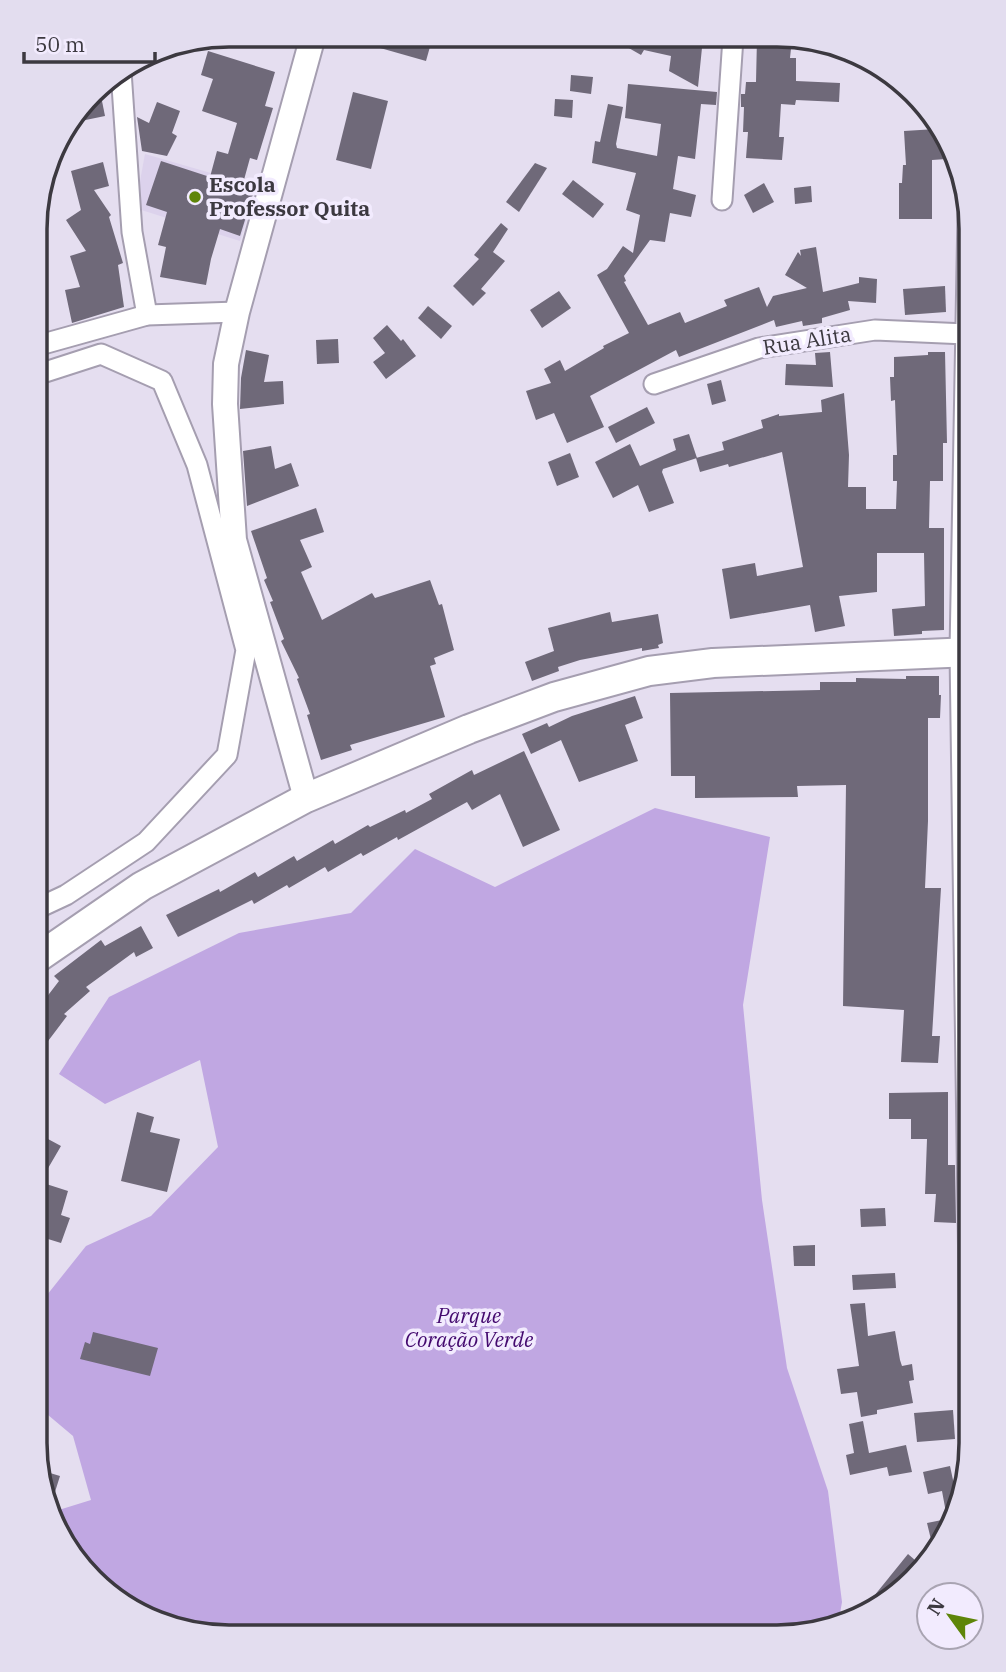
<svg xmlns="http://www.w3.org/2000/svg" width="1006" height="1672" viewBox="0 0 1006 1672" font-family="'IBM Plex Serif',serif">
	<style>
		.built { fill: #dcd2ec }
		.green { fill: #c0a7e2 }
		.building { fill: #6f6979 }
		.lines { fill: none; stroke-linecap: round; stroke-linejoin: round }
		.minor-casing { stroke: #a59eb0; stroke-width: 23 }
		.tertiary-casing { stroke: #a59eb0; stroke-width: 28 }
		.secondary-casing { stroke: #a59eb0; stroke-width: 32 }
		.minor { stroke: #fff; stroke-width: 19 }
		.tertiary { stroke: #fff; stroke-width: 24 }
		.secondary { stroke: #fff; stroke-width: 28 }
		.poi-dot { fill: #5e8509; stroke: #f2ebfe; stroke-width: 2.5 }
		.labels { text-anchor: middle; stroke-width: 7; stroke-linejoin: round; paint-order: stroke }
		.poi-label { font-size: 21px; font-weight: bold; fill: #3c3940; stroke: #f2ebfe; text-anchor: start }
		.street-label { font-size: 21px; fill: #3c3940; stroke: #f2ebfe }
		.park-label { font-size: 21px; font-style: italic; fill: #43096e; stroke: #f2ebfe }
		.rim { fill: none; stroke: #3c3940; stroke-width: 3.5 }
	</style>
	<rect width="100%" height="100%" fill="#e5def0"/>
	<polygon class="built" points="145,154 256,186 240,241 135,208"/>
	<polygon class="green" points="655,808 770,837 743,1005 762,1200 787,1368 828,1491 842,1602 838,1625 777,1637 204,1635 111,1597 50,1517 49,1513 91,1500 73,1436 35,1404 35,1310 86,1246 151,1216 218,1147 200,1060 105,1104 59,1074 109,997 239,933 351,913 415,849 495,887"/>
	<g class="building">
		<polygon points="352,36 433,36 426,61 352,40"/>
		<polygon points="611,37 703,38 698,87 669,71 671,56 644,50 641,55 627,47 613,44 613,39"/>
		<polygon points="757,38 792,39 790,58 796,58 796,81 840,83 839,102 796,100 795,105 781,104 779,137 784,137 782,160 746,158 748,132 743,132 744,107 741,107 741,94 745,94 746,82 756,82"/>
		<polygon points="208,51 275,72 265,106 273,108 257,160 250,158 242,187 254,191 240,236 220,229 211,259 206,285 160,277 166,247 158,245 167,212 146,205 161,161 210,177 217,151 228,154 237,123 202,111 213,79 201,75"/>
		<polygon points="571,75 593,77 591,94 570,91"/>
		<polygon points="628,84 717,92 716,105 701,104 695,159 678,156 673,189 696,195 691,217 670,213 665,242 650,240 624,276 626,281 624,282 648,325 680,312 685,323 727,306 724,300 759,287 767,307 773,296 807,288 785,275 798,252 801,256 800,250 816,247 823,292 859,283 859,277 877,279 876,303 848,301 850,310 822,318 822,323 803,326 802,321 776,327 774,320 679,357 676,350 590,396 604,427 567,443 554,413 536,420 526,391 551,383 544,369 560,360 565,371 604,348 603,346 629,333 597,275 607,269 623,246 633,253 640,215 626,210 636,173 592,163 595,141 600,142 608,104 623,107 616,144 617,148 657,156 661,124 625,118"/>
		<polygon points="99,86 105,116 71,123 85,104"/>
		<polygon points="353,92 388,101 371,169 336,160"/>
		<polygon points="555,99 573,100 572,118 554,116"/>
		<polygon points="157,102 180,111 172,133 177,136 167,156 142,151 137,117 149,123"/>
		<polygon points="936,129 945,141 946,159 932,160 932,219 899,219 899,183 902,183 903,165 906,165 904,131"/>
		<polygon points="103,162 109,186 94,190 111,215 109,217 123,263 118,265 124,307 72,323 65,290 80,287 70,256 86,251 66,220 81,210 71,171"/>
		<polygon points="535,163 547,168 519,212 506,202"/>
		<polygon points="573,180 604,204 593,218 562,194"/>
		<polygon points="764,183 774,202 753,213 744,195"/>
		<polygon points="811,186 812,202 795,204 794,188"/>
		<polygon points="501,223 508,229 493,252 505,261 481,289 486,293 473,306 453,286 479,259 474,255"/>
		<polygon points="945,286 946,312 905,315 903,289"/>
		<polygon points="559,291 571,308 542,328 530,310"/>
		<polygon points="428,306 452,326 441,339 418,318"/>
		<polygon points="387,325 401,341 403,339 416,356 386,379 373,362 385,353 373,338"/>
		<polygon points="338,339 339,363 317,364 316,340"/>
		<polygon points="246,350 269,355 264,382 283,381 284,404 240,409 241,378"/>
		<polygon points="830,352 833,387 785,385 786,364 816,365 815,353"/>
		<polygon points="928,352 945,352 947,443 943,443 943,481 930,481 929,528 944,528 944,630 922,631 922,634 894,636 892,609 925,606 924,553 877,553 877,592 839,596 845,626 815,632 810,605 730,619 722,569 755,563 757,576 803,567 782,452 729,467 728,464 700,472 696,458 724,450 722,442 763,428 761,420 779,414 779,416 822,412 821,400 844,393 849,455 848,487 866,487 866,509 896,509 897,481 893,481 893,455 897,455 895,400 891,401 890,377 894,377 894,357 928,355"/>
		<polygon points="721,380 726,401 712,405 707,384"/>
		<polygon points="647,407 655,423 616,443 608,427"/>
		<polygon points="689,434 697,458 663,469 662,472 674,503 649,512 638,485 613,498 595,462 630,444 640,466 676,450 673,439"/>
		<polygon points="271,446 275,469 291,463 299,486 247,506 243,451"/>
		<polygon points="570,453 579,477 557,486 548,462"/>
		<polygon points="316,508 324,532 300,540 312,567 301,572 322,620 372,593 375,598 430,580 439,605 442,604 454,650 434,658 436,664 430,666 445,717 350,745 352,750 321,760 307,715 310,714 297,679 299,678 281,641 284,639 270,602 273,601 264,580 267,578 251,531"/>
		<polygon points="610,612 612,622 658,614 663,643 658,645 659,648 642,651 642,648 580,660 558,667 559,671 532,681 525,662 554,651 548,628"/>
		<polygon points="906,676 939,676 939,695 941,695 940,718 928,718 928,821 925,888 941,888 932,1036 940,1036 938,1063 901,1062 904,1010 843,1006 846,785 797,786 798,797 695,798 695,776 671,776 670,693 820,690 820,682 856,682 856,678 906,679"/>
		<polygon points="635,696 643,718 625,725 638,761 579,782 561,740 531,754 522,734 547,723 549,727 572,716"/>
		<polygon points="524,751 560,830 523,847 500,794 472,810 467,802 398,840 397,837 363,856 361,853 328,872 325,867 289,888 287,885 254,904 252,900 178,937 166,915 219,889 220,892 255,872 258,877 294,856 297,861 333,840 335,844 368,825 370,827 405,810 406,813 432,799 429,794 472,770 474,775"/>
		<polygon points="141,926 153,948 136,957 134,952 86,987 90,991 64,1014 67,1016 36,1057 36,1011 59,981 54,976 101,940 105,946"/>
		<polygon points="948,1092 948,1165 955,1165 956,1223 934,1222 936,1194 925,1194 927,1139 911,1139 911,1119 889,1119 889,1093"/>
		<polygon points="137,1112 154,1117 150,1132 180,1139 167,1192 121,1181"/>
		<polygon points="35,1132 61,1146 40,1182 68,1191 61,1215 70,1218 61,1243 35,1235"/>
		<polygon points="885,1208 886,1226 861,1227 860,1209"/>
		<polygon points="815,1245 815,1266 794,1266 793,1246"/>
		<polygon points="895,1273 896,1288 853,1290 852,1275"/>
		<polygon points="865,1303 868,1336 895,1331 900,1360 902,1366 912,1364 914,1380 909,1381 913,1403 877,1410 877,1414 861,1417 857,1392 841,1394 837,1369 859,1366 850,1304"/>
		<polygon points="93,1332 158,1348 150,1376 80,1359 85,1342 90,1344"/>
		<polygon points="953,1410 955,1439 917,1442 914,1413"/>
		<polygon points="863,1421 869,1453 906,1445 912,1472 889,1476 887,1467 850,1475 846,1455 854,1453 849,1424"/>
		<polygon points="950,1466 956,1494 947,1518 942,1491 928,1494 923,1472"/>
		<polygon points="40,1470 60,1476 49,1511 43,1482"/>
		<polygon points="947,1519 942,1530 934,1552 927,1523"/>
		<polygon points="908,1554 923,1567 874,1605 870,1601"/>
	</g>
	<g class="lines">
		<g class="minor-casing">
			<g id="minor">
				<polyline points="121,71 132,232 147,315"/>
				<polyline points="722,200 733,38"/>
				<polyline points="968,212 960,652 971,1419"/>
				<polyline points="36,346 147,315 237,312"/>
				<polyline points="654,384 759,348 875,330 966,334"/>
				<polyline points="36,909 66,895 146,842 227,755 246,650 197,465 162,381 101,354 36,375"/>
			</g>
		</g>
		<g class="tertiary-casing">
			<polyline id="tertiary" points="306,798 234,540 225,404 226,364 237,312 313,36"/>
		</g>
		<g class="secondary-casing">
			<polyline id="secondary" points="36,959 142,886 306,798 469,729 554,697 649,671 713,663 971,652"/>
		</g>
		<use href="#minor" class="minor"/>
		<use href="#tertiary" class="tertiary"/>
		<use href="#secondary" class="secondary"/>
	</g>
	<circle class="poi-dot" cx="195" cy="197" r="7"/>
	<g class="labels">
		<g class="poi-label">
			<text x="209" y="192">Escola<tspan x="209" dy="24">Professor Quita</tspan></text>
		</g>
		<g class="street-label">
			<text transform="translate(807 341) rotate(-9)" y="7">Rua Alita</text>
		</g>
		<g class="park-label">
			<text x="469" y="1323">Parque<tspan x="469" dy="24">Coração Verde</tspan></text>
		</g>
	</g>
	<path d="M0 0H1006V1672H0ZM229 47H777A182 182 0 0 1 959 229V1443A182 182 0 0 1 777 1625H229A182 182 0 0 1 47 1443V229A182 182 0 0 1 229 47Z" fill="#e3ddef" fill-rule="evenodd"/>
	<path class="rim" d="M229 47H777A182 182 0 0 1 959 229V1443A182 182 0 0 1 777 1625H229A182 182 0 0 1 47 1443V229A182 182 0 0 1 229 47Z"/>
	<g transform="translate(950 1616) rotate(303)"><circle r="33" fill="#f2ebfe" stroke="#a9a4b2" stroke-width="2"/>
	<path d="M0-5L12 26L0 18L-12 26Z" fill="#5e8509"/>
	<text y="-10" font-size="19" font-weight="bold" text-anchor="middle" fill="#3c3940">N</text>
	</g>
	<path d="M24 52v10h131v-10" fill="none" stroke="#3c3940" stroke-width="3.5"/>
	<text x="35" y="52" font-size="21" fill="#3c3940" stroke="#f2ebfe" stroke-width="5" paint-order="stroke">50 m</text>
</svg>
